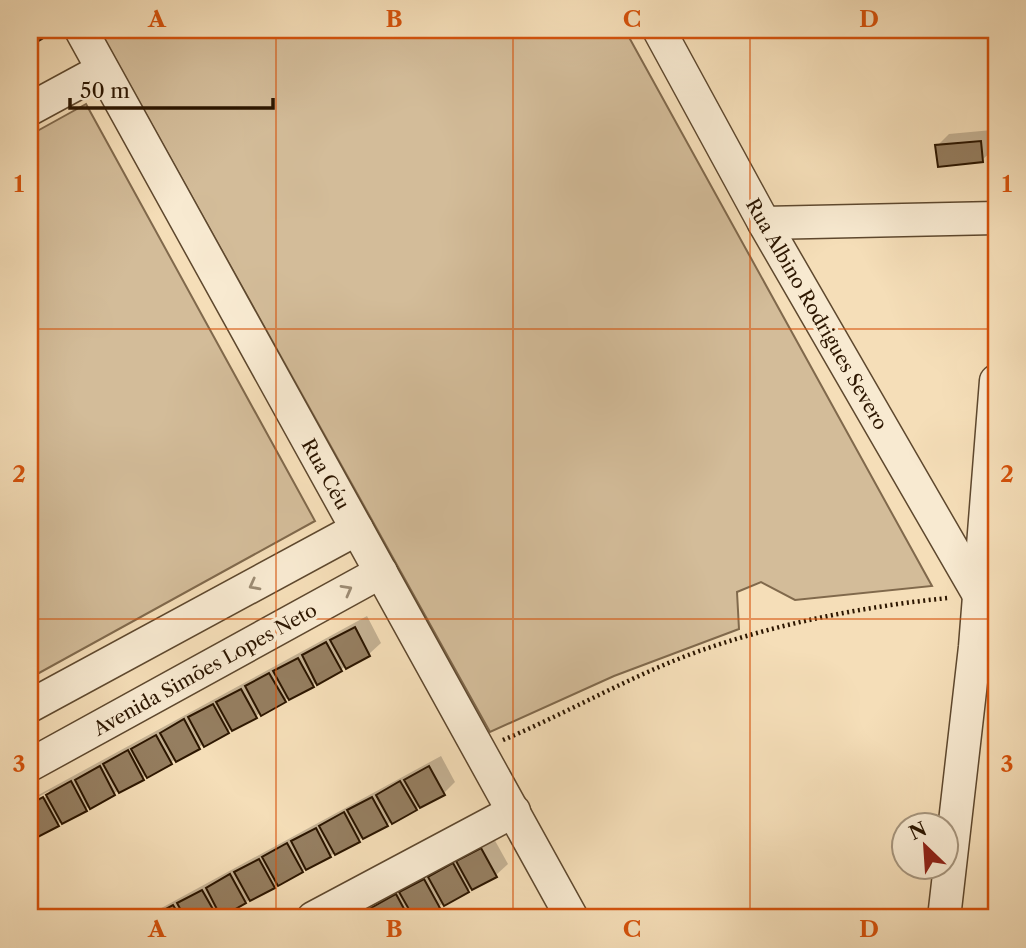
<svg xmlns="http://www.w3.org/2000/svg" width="1026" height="948" viewBox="0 0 1026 948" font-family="'Libre Caslon Text',serif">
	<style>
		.green { fill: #d3bc99; stroke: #80694c; stroke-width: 2 }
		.shadow { fill: #0003; fill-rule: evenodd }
		.building { fill: #957e60; stroke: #2c1600; stroke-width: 2 }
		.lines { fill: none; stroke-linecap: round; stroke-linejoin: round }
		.minor-casing { stroke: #5e482e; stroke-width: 35 }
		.path { stroke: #2c1600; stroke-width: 4.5; stroke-dasharray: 2 3.5; stroke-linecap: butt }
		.minor { stroke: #f8ead1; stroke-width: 32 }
		.oneway { stroke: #9c8b73 }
		.grid { fill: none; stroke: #d5520b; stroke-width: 2; stroke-opacity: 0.55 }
		.labels { text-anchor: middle; stroke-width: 7; stroke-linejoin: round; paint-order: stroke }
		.street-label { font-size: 19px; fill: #2c1600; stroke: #f8ead1 }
		.neatline { fill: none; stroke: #d5520b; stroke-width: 2.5 }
		.grid-label { font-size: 23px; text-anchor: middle; font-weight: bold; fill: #d5520b }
	</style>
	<rect width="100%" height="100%" fill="#f5deb8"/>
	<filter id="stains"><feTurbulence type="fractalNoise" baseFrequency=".00286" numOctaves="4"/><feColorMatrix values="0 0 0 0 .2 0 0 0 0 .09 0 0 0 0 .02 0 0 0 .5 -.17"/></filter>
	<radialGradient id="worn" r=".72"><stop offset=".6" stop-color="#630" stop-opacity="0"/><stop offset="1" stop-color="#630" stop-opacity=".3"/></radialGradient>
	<g class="green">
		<polygon points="99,30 625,30 932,586 795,600 761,582 737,592 739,629 614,676 490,732"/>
		<polygon points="86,104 315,521 30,678 30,135"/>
	</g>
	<g class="shadow">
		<polygon points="30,30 50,30 30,44"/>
		<polygon points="992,130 994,149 982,160 937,146 949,134"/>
		<path d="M367 616 381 643 369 654 30 839 31 799ZM49 791 51 794 31 805V801Z"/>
		<polygon points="441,756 455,782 444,793 217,918 143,918"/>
		<polygon points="493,837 508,864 496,875 417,918 345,918"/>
	</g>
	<g class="building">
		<polygon points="30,30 37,30 42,39 30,46"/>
		<polygon points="981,141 983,162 938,167 935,145"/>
		<polygon points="355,627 370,656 346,669 330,640"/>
		<polygon points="326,642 342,671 317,685 302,655"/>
		<polygon points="298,658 314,687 289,700 273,671"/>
		<polygon points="269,673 286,702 261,716 245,686"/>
		<polygon points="241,689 257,718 232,731 216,702"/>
		<polygon points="213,704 229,733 204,747 188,717"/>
		<polygon points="184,719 200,749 176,762 160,733"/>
		<polygon points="156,735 172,764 147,778 131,749"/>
		<polygon points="128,750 144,780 119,793 103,764"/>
		<polygon points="100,766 115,795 90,809 75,780"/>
		<polygon points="429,766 445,795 420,808 404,780"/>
		<polygon points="71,781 87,811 62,824 46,795"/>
		<polygon points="400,781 417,810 392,824 376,795"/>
		<polygon points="43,797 59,826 34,839 30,832 30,804"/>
		<polygon points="372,797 388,826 363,839 347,810"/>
		<polygon points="344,812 360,842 335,855 319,826"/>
		<polygon points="316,828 331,857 306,870 291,841"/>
		<polygon points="287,843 303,872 278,886 262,857"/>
		<polygon points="481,848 497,877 472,890 456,861"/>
		<polygon points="259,859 275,888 250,901 234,872"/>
		<polygon points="453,863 469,892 444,906 428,877"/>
		<polygon points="230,874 246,903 221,917 206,888"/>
		<polygon points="424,879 440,908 421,918 414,918 399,892"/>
		<polygon points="202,890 218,918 185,918 177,903"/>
		<polygon points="396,894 409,918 377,918 371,908"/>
		<polygon points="173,905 181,918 149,918"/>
	</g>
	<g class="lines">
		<g class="minor-casing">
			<g id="minor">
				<polyline points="81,30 572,918"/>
				<polyline points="659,30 764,223 979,595"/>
				<polyline points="30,109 102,70"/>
				<polyline points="764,223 996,218"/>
				<polyline points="30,706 357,529"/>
				<polyline points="30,765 381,572"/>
				<polyline points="313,918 514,811"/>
				<polyline points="944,918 975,647 996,381"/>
			</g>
		</g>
		<path class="path" d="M503 740C572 711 637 672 708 648 785 622 868 606 948 598"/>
		<use href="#minor" class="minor"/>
	</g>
	<defs><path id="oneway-chevron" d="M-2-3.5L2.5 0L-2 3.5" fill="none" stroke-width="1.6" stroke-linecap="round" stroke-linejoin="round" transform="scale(1.75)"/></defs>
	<g class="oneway">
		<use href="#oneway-chevron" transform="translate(254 585) rotate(152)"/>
		<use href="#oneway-chevron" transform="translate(347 590) rotate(-29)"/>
	</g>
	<path class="grid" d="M276 30V918M513 30V918M750 30V918M30 329H996M30 619H996"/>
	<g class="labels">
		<g class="street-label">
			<text transform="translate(817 314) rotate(60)" y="7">Rua Albino Rodrigues Severo</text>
			<text transform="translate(326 474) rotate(61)" y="7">Rua Céu</text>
			<text transform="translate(205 669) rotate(-29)" y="7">Avenida Simões Lopes Neto</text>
		</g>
	</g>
	<rect width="1026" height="948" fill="none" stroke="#f5deb8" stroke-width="77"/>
	<g transform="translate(925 846) rotate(335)"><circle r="33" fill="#f8ead1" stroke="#a6957d" stroke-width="2"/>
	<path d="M0-5L12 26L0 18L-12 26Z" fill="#8f2418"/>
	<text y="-10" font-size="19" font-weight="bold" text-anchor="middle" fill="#2c1600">N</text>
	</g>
	<path d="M70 98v10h203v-10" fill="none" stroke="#2c1600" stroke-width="3.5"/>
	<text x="80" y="98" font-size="21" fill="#2c1600" stroke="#f8ead1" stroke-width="5" paint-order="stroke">50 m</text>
	<rect x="38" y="38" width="950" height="871" class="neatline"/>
	<g class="grid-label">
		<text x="157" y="27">A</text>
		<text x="394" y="27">B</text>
		<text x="632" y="27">C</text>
		<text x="869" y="27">D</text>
		<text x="19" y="192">1</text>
		<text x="1007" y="192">1</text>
		<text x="19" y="482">2</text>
		<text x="1007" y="482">2</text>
		<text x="19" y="772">3</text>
		<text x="1007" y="772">3</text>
		<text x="157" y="937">A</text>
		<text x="394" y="937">B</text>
		<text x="632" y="937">C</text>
		<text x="869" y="937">D</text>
	</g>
	<rect width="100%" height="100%" filter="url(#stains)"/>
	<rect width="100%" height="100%" fill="url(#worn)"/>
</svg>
